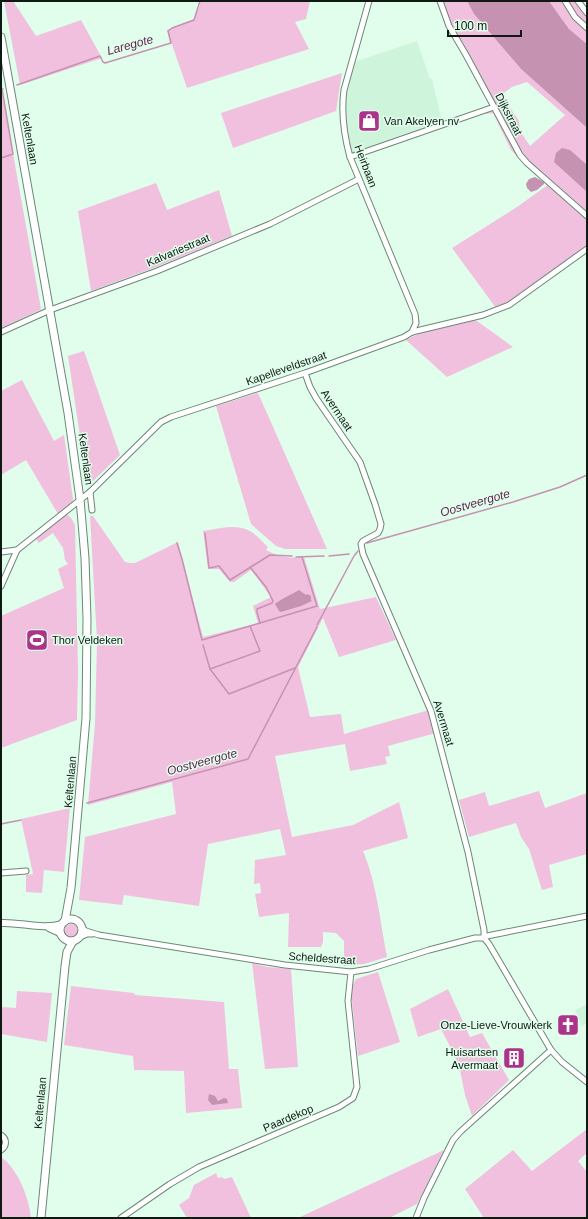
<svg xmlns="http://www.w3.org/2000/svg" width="588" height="1219" viewBox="0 0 588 1219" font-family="Helvetica,sans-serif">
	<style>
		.built { fill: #cff4dc }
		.green { fill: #f2c0df; fill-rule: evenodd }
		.water { fill: #c592b2 }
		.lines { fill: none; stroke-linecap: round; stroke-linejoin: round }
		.stream { stroke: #c592b2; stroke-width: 1.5 }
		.minor-casing { stroke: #6d8777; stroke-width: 7 }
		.tertiary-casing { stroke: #6d8777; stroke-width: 8 }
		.secondary-casing { stroke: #6d8777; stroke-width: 9 }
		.minor { stroke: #fff; stroke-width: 5 }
		.tertiary { stroke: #fff; stroke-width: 6 }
		.secondary { stroke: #fff; stroke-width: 7 }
		.labels { text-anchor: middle; stroke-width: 3; stroke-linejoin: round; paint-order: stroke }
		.street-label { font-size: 11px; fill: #0e1912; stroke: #e0feeb }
		.poi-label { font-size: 11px; fill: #0e1912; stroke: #e0feeb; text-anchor: start }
		.water-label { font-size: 12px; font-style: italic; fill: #622550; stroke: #e0feeb }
	</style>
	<rect width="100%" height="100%" fill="#e0feeb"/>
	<g class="built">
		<polygon points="417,41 430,79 432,79 442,121 355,153 350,151 347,136 345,118 346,96 354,62"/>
		<polygon points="587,1004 587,1026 586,1024 582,1026 575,1010"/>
	</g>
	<g class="green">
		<polygon points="4,1 13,1 36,36 81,20 102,58 20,85"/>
		<polygon points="199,1 310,1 306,19 295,22 309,49 187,88 167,30 194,19 200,5"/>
		<path d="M441 1H467L474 14 521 69 587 128V246L509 302 496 308 452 248 517 207 549 184 534 170 532 172 511 150 493 113 486 114 485 111 492 110 495 111 454 34ZM527 82 565 115 530 146 520 131 519 121 517 118 501 95 512 87Z"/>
		<polygon points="549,1 575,1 587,16 587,44 569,29"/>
		<polygon points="342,73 336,111 233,148 221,113"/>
		<polygon points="1,87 41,309 38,311 1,328"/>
		<polygon points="156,183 167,210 219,190 232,236 156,267 91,291 78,211"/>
		<polygon points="471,320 477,321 513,347 447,377 406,340 418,334"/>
		<polygon points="84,351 120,455 93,481 86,476 68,356"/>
		<polygon points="22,380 54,441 64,435 73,499 72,504 58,514 26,460 1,475 1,391"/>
		<polygon points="258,393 327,549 285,549 276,546 251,524 216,406"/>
		<polygon points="67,514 71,518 75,525 78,672 77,720 1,748 1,616 64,588 58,569 68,564 65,560 63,548 53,533 39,543 36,539"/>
		<path d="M90 516H93L125 562 130 563H135L178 542 203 637 258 623 253 606 271 597 251 570 234 582H230L219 569H208L203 531C217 529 236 523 250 531 257 535 263 542 268 547L266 550C282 558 287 558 304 557L320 609 376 597 396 640 339 657 323 618 298 667 310 717 341 714 344 734 429 710 436 733 388 746 390 756 385 757 387 764 350 771 345 744 275 756 292 837 353 825 399 802 408 838 363 851C377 884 380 922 387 957L364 964 344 966V941L336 933 323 932V942L321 947H288L289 913 259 917 255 894 261 893 260 883 254 884 255 860 286 855 280 829 208 844 199 906 124 895 122 905 79 900 85 837 176 814 172 782 88 805 95 723 97 641Z"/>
		<polygon points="539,791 545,808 587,793 587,854 549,865 553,887 542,890 529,849 521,837 516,823 469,837 459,800 485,792 489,806"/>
		<polygon points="70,808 64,872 44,870 42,893 26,892 26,875 33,874 21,819"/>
		<circle cx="71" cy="931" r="7"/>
		<polygon points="252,963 267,967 291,969 298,1067 265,1069"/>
		<polygon points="378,972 400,1042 358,1056 351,993 353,985 356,979"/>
		<polygon points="71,986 134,993 135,995 224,1002 229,1069 238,1069 242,1108 186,1113 184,1071 134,1070 133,1056 64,1045"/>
		<polygon points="448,989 470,1037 482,1033 509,1080 472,1116 465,1095 460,1070 454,1054 441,1029 418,1037 410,1009"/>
		<polygon points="17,991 52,993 47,1042 1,1034 1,1007 16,1008"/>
		<polygon points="587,1129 587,1153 578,1161 587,1172 587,1218 484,1218 465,1189 513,1150 532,1171"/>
		<polygon points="444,1150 417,1204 389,1218 298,1218"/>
		<path d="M1 1157C18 1169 29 1198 31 1218H1Z"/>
		<polygon points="216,1173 218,1178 222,1177 224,1179 232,1177 251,1218 187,1218 179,1205 189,1198 194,1185"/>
	</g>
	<g class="water">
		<polygon points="467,1 549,1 569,29 587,44 587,128 521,69 474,14"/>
		<polygon points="562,148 570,150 587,165 587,192 554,162 556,153"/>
		<polygon points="535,177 544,182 544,184 537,190 531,192 527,188 526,184 529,179"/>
		<path d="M299 590 306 595 307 594 311 596V600L312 601 301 606 281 612 279 611 275 604C282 598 291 595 299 590Z"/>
		<polygon points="209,1094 215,1096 218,1101 224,1098 227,1099 228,1103 212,1105 208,1100"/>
	</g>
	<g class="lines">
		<g class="stream">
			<polyline points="17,85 100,56 103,62 105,63 171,43 168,31 172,28 194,20 200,1"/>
			<polyline points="1,158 13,154 2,89 3,89"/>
			<polyline points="205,533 209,568 219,566 230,580 270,555 292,556"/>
			<polyline points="177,543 182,559 202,640 260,623"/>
			<polyline points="367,543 513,502 560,487 587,475"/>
			<polyline points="329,556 349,554"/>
			<polyline points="296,557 324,556"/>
			<polyline points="250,567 266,587 273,601 272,603 257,609 257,612 260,623 317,606 302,557"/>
			<polyline points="317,625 354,556 358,551"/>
			<polyline points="203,645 210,669 260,651 250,626"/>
			<polyline points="210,669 229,694 295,668"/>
			<polyline points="87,803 248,759 317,627"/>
			<polyline points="1,824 21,820"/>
		</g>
		<g class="minor-casing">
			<g id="minor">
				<path d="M369 1 344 90C341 112 344 135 350 157L415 314 416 323 412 332"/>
				<polyline points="440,1 449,26 466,55 520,155 527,163 587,216"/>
				<polyline points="565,1 575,17 587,28"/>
				<polyline points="578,1 587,13"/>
				<polyline points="350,157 494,107"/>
				<polyline points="1,332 50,310 157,271 270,224 359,179"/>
				<polyline points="305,373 310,387 316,398 360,462 375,504 381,524 380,529 378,533 363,541 361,544 363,554 431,711 468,852 484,930 484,938 489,944 551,1050 562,1062 587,1082"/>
				<polyline points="90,492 92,510"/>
				<polyline points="1,552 17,550"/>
				<polyline points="1,586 17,550 90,492 161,422 171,417 305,373 404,337 412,332 483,315 509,305 587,249"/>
				<polyline points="1,873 26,871"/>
				<polyline points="82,928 86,931 99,935 285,965 351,972 369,969 429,950 475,938 484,938 487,936 587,916"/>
				<polyline points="80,937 87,934 92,934"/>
				<path d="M1 1135C7 1139 7 1146 1 1150"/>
				<polyline points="121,1218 170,1184 199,1167 339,1107 353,1098 357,1087 348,1001 351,972"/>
				<polyline points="416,1218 424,1198 453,1140 460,1132 551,1050"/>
			</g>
		</g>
		<g class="tertiary-casing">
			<g id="tertiary">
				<path d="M1 923C21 922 42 930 62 924"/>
				<polyline points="49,928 60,933"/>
			</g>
		</g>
		<g class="secondary-casing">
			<g id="secondary">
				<polyline points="1,37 68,413 80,499 85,558 87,619 86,718 74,855 71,888 65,921"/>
				<circle cx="71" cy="930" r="11"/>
				<polyline points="41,1218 65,966 67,952 73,941"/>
			</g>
		</g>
		<use href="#minor" class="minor"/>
		<use href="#tertiary" class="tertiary"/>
		<use href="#secondary" class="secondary"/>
	</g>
	<defs>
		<g id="shop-square" transform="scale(1.15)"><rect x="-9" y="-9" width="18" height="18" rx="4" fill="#ab3389" stroke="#e0feeb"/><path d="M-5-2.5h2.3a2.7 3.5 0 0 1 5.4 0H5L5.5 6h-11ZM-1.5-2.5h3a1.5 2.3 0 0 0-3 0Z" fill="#fff"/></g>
		<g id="stadium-square" transform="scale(1.15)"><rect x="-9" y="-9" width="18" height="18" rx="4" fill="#ab3389" stroke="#e0feeb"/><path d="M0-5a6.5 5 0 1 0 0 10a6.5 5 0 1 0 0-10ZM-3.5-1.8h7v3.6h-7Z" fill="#fff"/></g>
		<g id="church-square" transform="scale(1.15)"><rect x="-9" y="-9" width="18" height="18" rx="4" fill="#ab3389" stroke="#e0feeb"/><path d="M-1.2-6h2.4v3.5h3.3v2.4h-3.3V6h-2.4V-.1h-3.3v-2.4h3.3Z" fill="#fff"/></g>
		<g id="building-square" transform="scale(1.15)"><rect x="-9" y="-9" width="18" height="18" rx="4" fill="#ab3389" stroke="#e0feeb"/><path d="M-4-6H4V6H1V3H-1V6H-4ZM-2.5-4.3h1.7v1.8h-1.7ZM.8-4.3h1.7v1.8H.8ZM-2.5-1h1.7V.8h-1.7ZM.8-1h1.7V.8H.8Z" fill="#fff"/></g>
	</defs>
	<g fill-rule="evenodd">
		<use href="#shop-square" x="369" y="121"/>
		<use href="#stadium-square" x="37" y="640"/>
		<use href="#church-square" x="568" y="1025"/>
		<use href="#building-square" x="514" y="1058"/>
	</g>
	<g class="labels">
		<g class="street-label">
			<text transform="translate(509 114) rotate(63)" y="4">Dijkstraat</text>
			<text transform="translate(30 139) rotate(80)" y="4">Keltenlaan</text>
			<text transform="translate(366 166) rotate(69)" y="4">Heirbaan</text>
			<text transform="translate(178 250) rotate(-23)" y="4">Kalvariestraat</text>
			<text transform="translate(286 368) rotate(-19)" y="4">Kapelleveldstraat</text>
			<text transform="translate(337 410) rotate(56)" y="4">Avermaat</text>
			<text transform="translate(86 459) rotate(82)" y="4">Keltenlaan</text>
			<text transform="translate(444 723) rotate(73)" y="4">Avermaat</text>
			<text transform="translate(70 782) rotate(-85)" y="4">Keltenlaan</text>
			<text transform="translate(322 958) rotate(4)" y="4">Scheldestraat</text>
			<text transform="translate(40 1103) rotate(-85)" y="4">Keltenlaan</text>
			<text transform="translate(288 1118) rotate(-23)" y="4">Paardekop</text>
		</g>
		<g class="poi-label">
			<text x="384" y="125">Van Akelyen nv</text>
			<text x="52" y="644">Thor Veldeken</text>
			<text x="552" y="1029" text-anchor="end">Onze-Lieve-Vrouwkerk</text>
			<text x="498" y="1056" text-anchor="end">Huisartsen<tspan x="498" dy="13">Avermaat</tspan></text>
		</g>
		<g class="water-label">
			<text transform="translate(130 45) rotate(-15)" y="4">Laregote</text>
			<text transform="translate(475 503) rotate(-16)" y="4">Oostveergote</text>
			<text transform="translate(202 762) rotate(-15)" y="4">Oostveergote</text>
		</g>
	</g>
	<rect width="588" height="1219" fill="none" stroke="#0e1912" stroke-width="4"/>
	<path d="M448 30v6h73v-6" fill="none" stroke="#0e1912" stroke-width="2"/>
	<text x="454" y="30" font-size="12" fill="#0e1912" stroke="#e0feeb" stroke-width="3" paint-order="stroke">100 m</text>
</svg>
